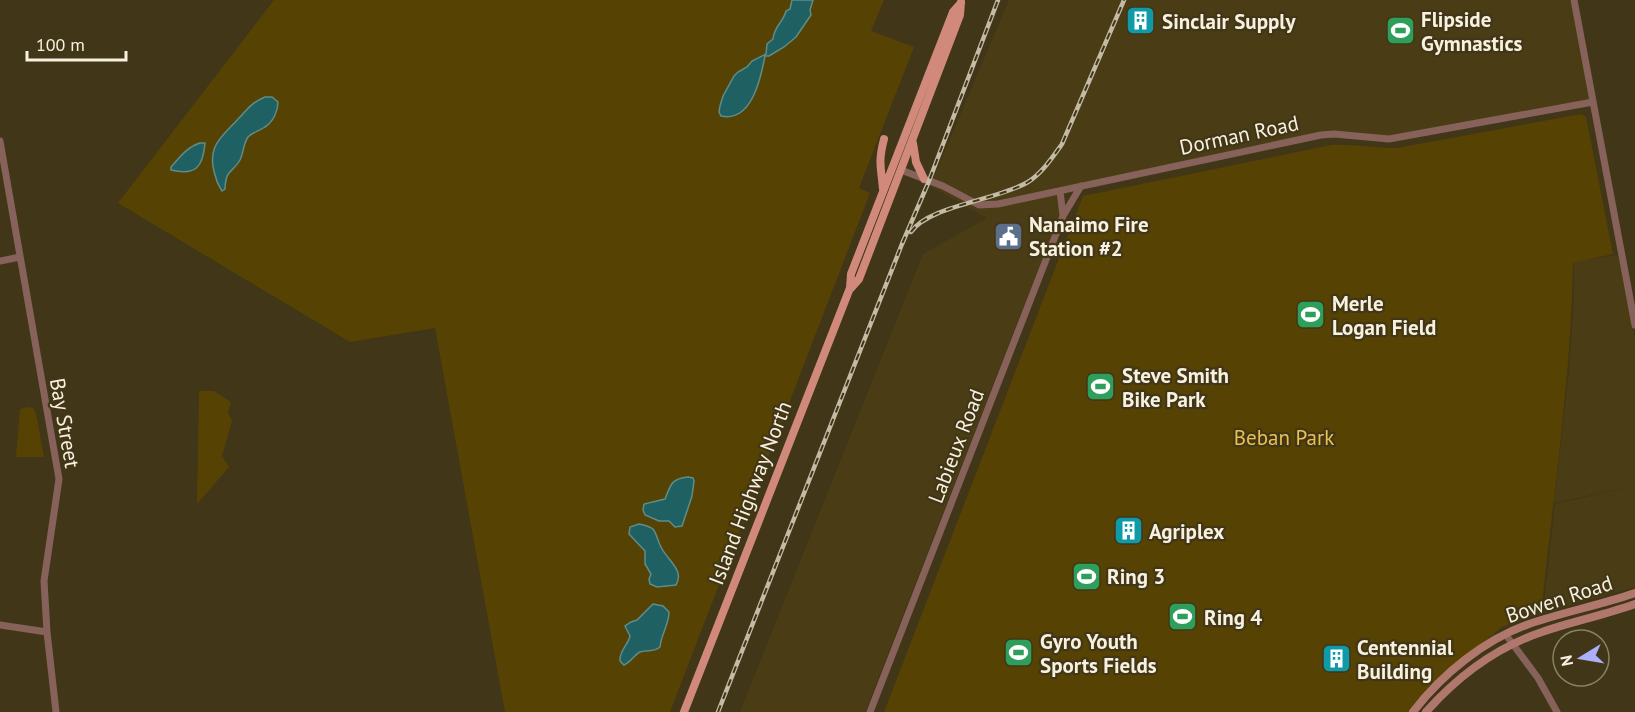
<svg xmlns="http://www.w3.org/2000/svg" width="1635" height="712" font-family="'PT Sans',sans-serif">
	<style>
		.built { fill: #4a3c14 }
		.green { fill: #564303 }
		.water { fill: #1f6063; stroke: #608c88; stroke-width: 1.5 }
		.lines { fill: none; stroke-linecap: round; stroke-linejoin: round }
		.tertiary { stroke: #86625a; stroke-width: 7 }
		.secondary { stroke: #b0786d; stroke-width: 8 }
		.primary { stroke: #d1897b; stroke-width: 8 }
		.rail-casing { stroke: #c3bba5; stroke-width: 4.5 }
		.rail { stroke: #413617; stroke-width: 2; stroke-dasharray: 7; stroke-linecap: butt }
		.labels { text-anchor: middle; dominant-baseline: central; stroke-width: 4.5; stroke-linejoin: round; paint-order: stroke }
		.poi-label { font-size: 21px; font-weight: bold; fill: #f8f1df; stroke: #413617; text-anchor: start }
		.street-label { font-size: 21px; fill: #f8f1df; stroke: #413617 }
		.park-label { font-size: 21px; fill: #e9c14e; stroke: #413617 }
	</style>
	<rect width="100%" height="100%" fill="#413617"/>
	<path class="built" d="M1009,0H1570L1589,100L1387,136L1337,131L1321,132L1056,188L1059,216L865,712H740L923,254L987,218L930,186Z
		M1618,255L1635,339V587L1543,613L1555,504L1633,486L1554,503L1569,371L1574,302V262Z"/>
	<path class="green" d="M274,0H884L871,31L914,47L859,188L870,193L670,712H505L435,328L350,342L118,203Z
		M1581,114L1586,117L1613,254L1573,263C1571,380 1553,497 1541,613L1502,627L1453,667L1409,712H884L1083,196L1331,145C1353,144 1375,148 1397,148Z
		M199,391H214L231,402L228,412L232,421L222,456L229,467L197,504Z
		M27,407L33,408L36,413L44,457H16L20,409Z"/>
	<path class="water" d="M792,0H813L810,10L811,15L796,37L784,47L769,56H765C761,77 752,123 721,116L719,112L720,106L723,96L734,76L738,72L747,67L752,61L766,54L767,44L773,39C774,26 783,23 786,11L790,9Z
		M265,97H272L278,102C278,111 273,122 265,127C259,131 253,132 248,137C243,144 244,152 240,160C232,174 226,168 225,189L222,191C220,187 217,183 216,178C205,146 221,138 240,117C248,108 253,102 265,97Z
		M200,143H205C203,167 196,176 171,170V167C180,157 187,147 200,143Z
		M688,477L693,478L694,481L692,496L682,526L675,527L669,521H659L645,515L643,510L644,504L665,499C671,484 671,479 688,477Z
		M639,524C644,525 649,526 653,529C657,534 658,542 661,547C667,560 685,570 676,585L657,587L650,584L649,579L651,574L645,564V551L629,534L630,527Z
		M653,604L663,606L669,612C669,625 661,634 660,647C653,653 648,649 640,652C634,655 631,662 624,665L620,661C619,651 628,645 630,636L625,626L631,622L637,620Z"/>
	<g class="lines">
		<path class="tertiary" d="M1574,0L1635,325
			M0,141L59,479L44,581L47,632L56,712
			M901,170L943,186L979,205L998,204L1321,135L1334,134L1389,139L1593,102
			M1063,216L1081,186
			M0,261L20,257
			M0,625L47,632
			M1506,635L1538,678L1557,712
			M870,712L1063,216L1060,191"/>
		<path class="secondary" d="M1413,712C1442,674 1484,640 1529,624C1564,612 1600,605 1635,593
			M1426,712C1458,676 1497,647 1542,632C1573,621 1605,615 1635,604"/>
		<path class="primary" d="M913,143L916,162L924,179
			M883,189C881,167 878,162 884,139
			M851,288L859,279L960,15L961,2
			M684,712L850,288L851,274L953,12L961,3"/>
		<defs>
			<path id="rail" d="M911,232C928,206 998,200 1028,182C1042,173 1052,158 1062,144L1124,0
				M718,712L902,244L929,181L998,0"/>
		</defs>
		<use href="#rail" class="rail-casing"/>
		<use href="#rail" class="rail"/>
	</g>
	<defs>
		<symbol id="building-square" viewBox="-11 -11 22 22"><rect x="-9" y="-9" width="18" height="18" rx="4" fill="#0f9aa8" stroke="#413617"/><path d="M-4-6H4V6H1V3H-1V6H-4ZM-2.5-4.3h1.7v1.8h-1.7ZM.8-4.3h1.7v1.8H.8ZM-2.5-1h1.7V.8h-1.7ZM.8-1h1.7V.8H.8Z" fill="#fff"/></symbol>
		<symbol id="stadium-square" viewBox="-11 -11 22 22"><rect x="-9" y="-9" width="18" height="18" rx="4" fill="#2e9e5b" stroke="#413617"/><path d="M0-5a6.5 5 0 1 0 0 10a6.5 5 0 1 0 0-10ZM-3.5-1.8h7v3.6h-7Z" fill="#fff"/></symbol>
		<symbol id="civic-square" viewBox="-11 -11 22 22"><rect x="-9" y="-9" width="18" height="18" rx="4" fill="#5c6f8a" stroke="#413617"/><path d="M-.6-6.5H3V-4.5H.6V-3L4-1V1h2V6H-6V1h2V-1L-.6-3ZM-1.2 2.5V6h2.4V2.5Z" fill="#fff"/></symbol>
	</defs>
	<g fill-rule="evenodd">
		<use href="#building-square" x="1124" y="4" width="33" height="33"/>
		<use href="#stadium-square" x="1384" y="14" width="33" height="33"/>
		<use href="#civic-square" x="992" y="220" width="33" height="33"/>
		<use href="#stadium-square" x="1294" y="298" width="33" height="33"/>
		<use href="#stadium-square" x="1084" y="370" width="33" height="33"/>
		<use href="#building-square" x="1112" y="514" width="33" height="33"/>
		<use href="#stadium-square" x="1070" y="560" width="33" height="33"/>
		<use href="#stadium-square" x="1166" y="600" width="33" height="33"/>
		<use href="#stadium-square" x="1002" y="636" width="33" height="33"/>
		<use href="#building-square" x="1320" y="642" width="33" height="33"/>
	</g>
	<g class="labels">
		<g class="poi-label">
			<text x="1421" y="19">Flipside<tspan x="1421" dy="24">Gymnastics</tspan></text>
			<text x="1162" y="21">Sinclair Supply</text>
			<text x="1029" y="224">Nanaimo Fire<tspan x="1029" dy="24">Station #2</tspan></text>
			<text x="1332" y="303">Merle<tspan x="1332" dy="24">Logan Field</tspan></text>
			<text x="1122" y="375">Steve Smith<tspan x="1122" dy="24">Bike Park</tspan></text>
			<text x="1149" y="531">Agriplex</text>
			<text x="1107" y="576">Ring 3</text>
			<text x="1204" y="617">Ring 4</text>
			<text x="1040" y="641">Gyro Youth<tspan x="1040" dy="24">Sports Fields</tspan></text>
			<text x="1357" y="647">Centennial<tspan x="1357" dy="24">Building</tspan></text>
		</g>
		<g class="street-label">
			<text transform="translate(1239 135) rotate(-12)">Dorman Road</text>
			<text transform="translate(65 423) rotate(80)">Bay Street</text>
			<text transform="translate(956 446) rotate(-69)">Labieux Road</text>
			<text transform="translate(750 493) rotate(-69)">Island Highway North</text>
			<text transform="translate(1559 599) rotate(-18)">Bowen Road</text>
		</g>
		<g class="park-label">
			<text x="1284" y="437">Beban Park</text>
		</g>
	</g>
	<g transform="translate(1581 658) rotate(259)"><circle r="28" fill="#413617" stroke="#8a8167" stroke-width="1.5"/>
	<path d="M0-4.5L10 22L0 15L-10 22Z" fill="#adaffb"/>
	<text y="-9" font-size="16" font-weight="bold" text-anchor="middle" fill="#f8f1df">N</text>
	</g>
	<path d="M27 51v9h99v-9" fill="none" stroke="#f8f1df" stroke-width="3"/>
	<text x="36" y="51" font-size="18" fill="#f8f1df" stroke="#413617" stroke-width="4.5" paint-order="stroke">100 m</text>
</svg>
